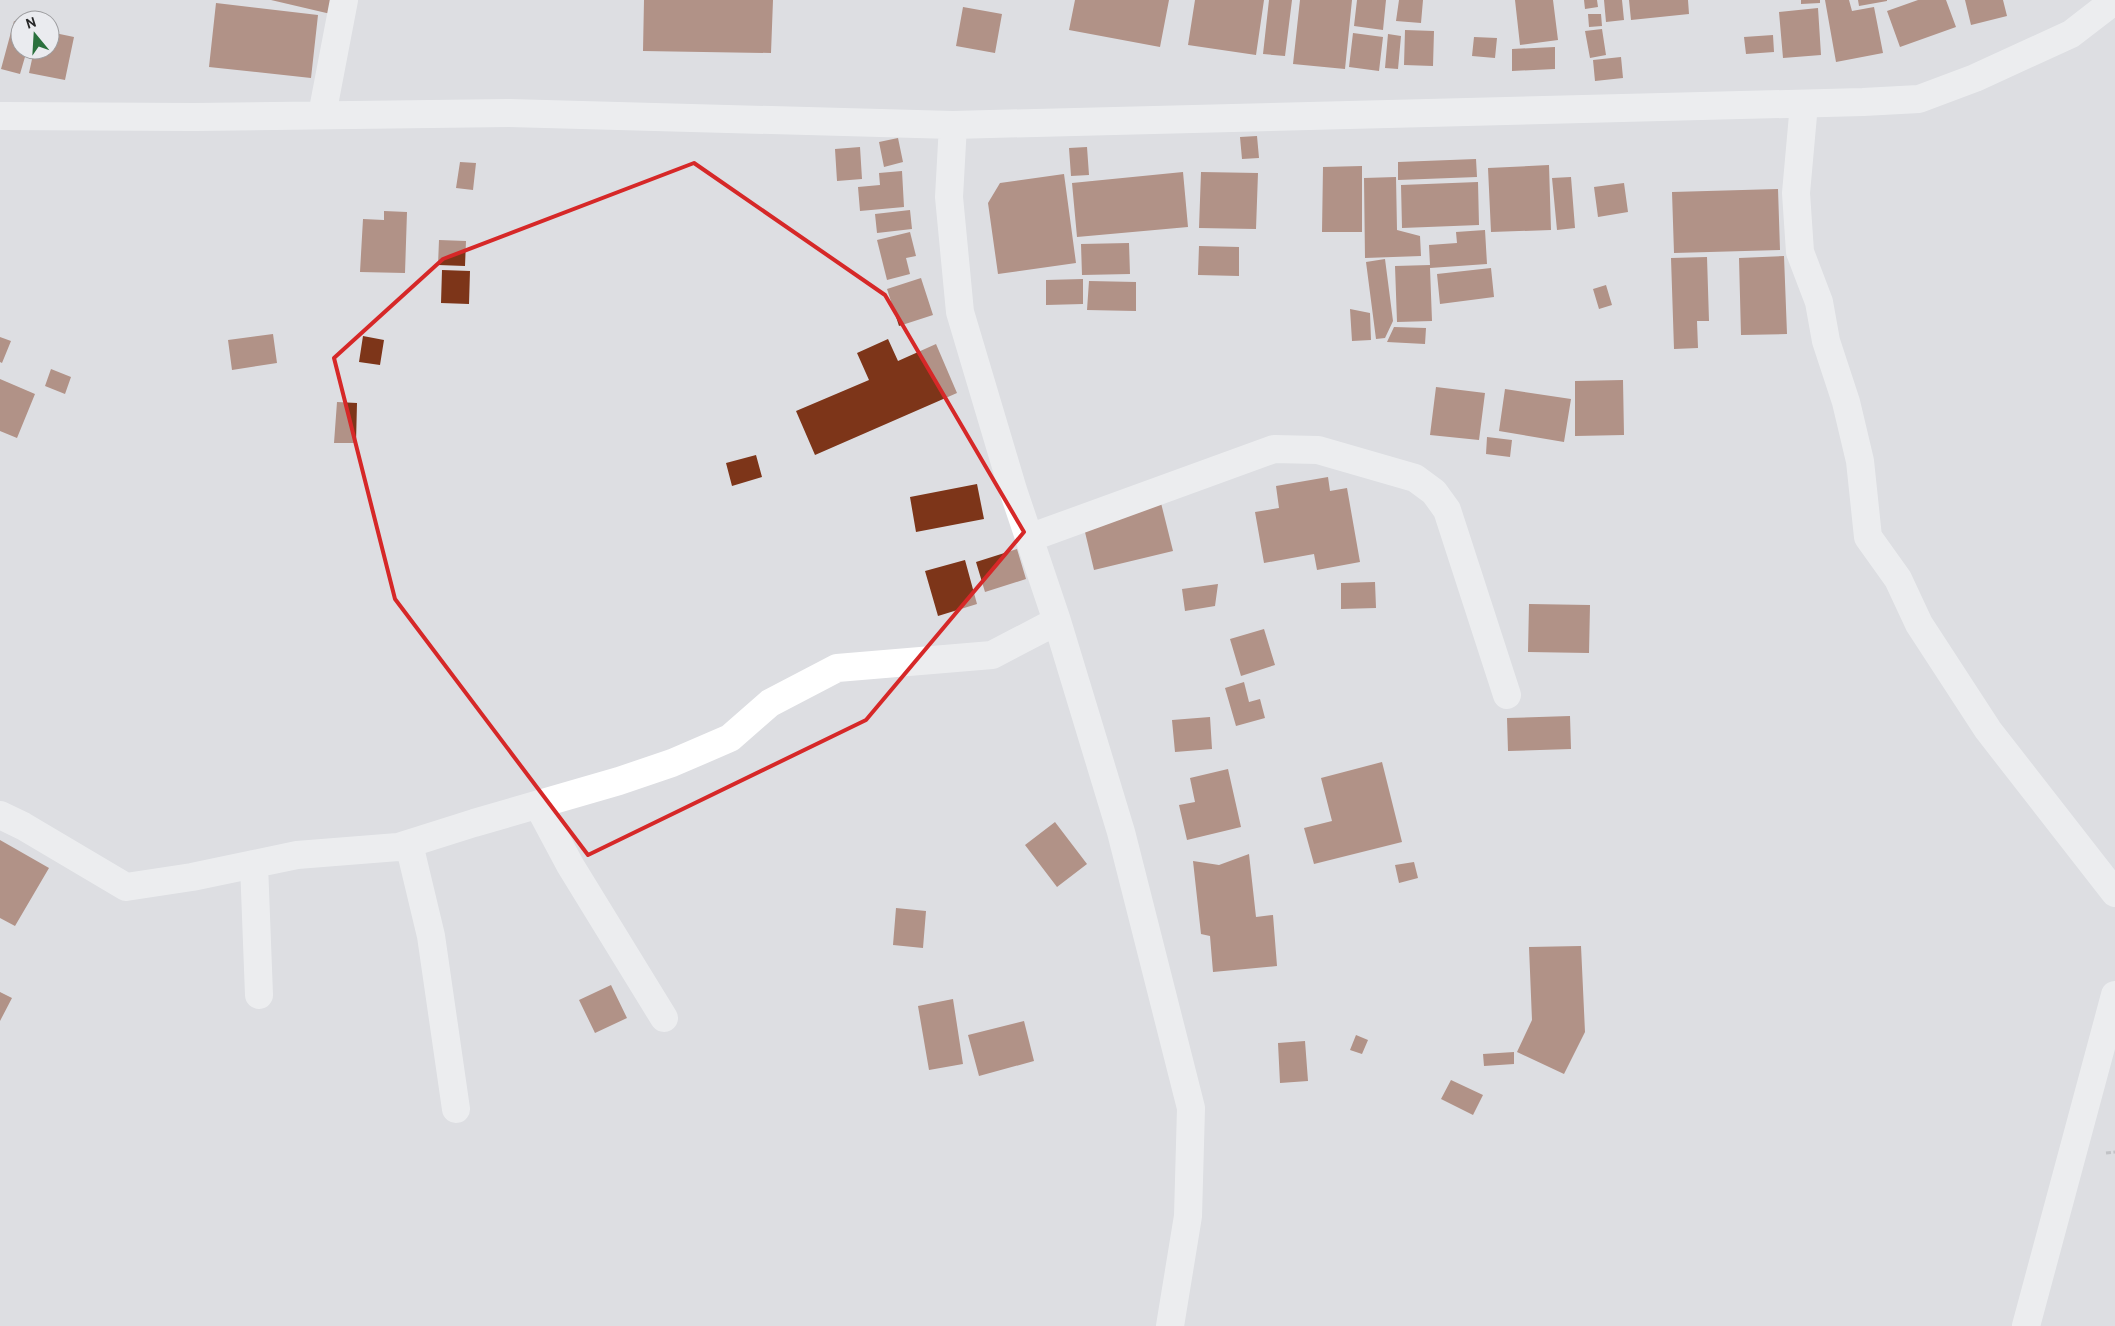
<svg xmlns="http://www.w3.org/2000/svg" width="2115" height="1326" font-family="Cabin,sans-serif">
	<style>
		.building { fill: #7d3519 }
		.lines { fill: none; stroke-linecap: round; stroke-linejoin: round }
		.path { stroke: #a0a1a4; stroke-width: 3; stroke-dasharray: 5 2.5; stroke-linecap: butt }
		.minor { stroke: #fff; stroke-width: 28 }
		.marked { fill: none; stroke: #d62828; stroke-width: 4; stroke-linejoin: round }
	</style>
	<rect width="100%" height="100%" fill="#dddee2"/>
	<path class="building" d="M271,0H339L335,15Z
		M644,0H773L771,53L643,51Z
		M1075,0H1169L1160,47L1069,30Z
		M1195,0H1264L1256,55L1188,45Z
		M1269,0H1292L1285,56L1263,54Z
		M1300,0H1352L1345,69L1293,64Z
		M1357,0H1386L1383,30L1354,26Z
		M1399,0H1423L1421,23L1396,21Z
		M1515,0H1553L1558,40L1520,45Z
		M1584,0H1597L1598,7L1585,9Z
		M1604,0H1622L1624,20L1606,22Z
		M1629,0H1688L1689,14L1631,20Z
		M1801,0H1820V3L1801,4Z
		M1825,0H1849L1852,11L1874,7L1883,53L1836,62Z
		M1858,0H1887V1L1859,6Z
		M1918,0H1946L1956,27L1900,47L1887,11Z
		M1965,0H2003L2007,16L1971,25Z
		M216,3L318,15L311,78L209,67Z
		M963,7L1002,14L995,53L956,46Z
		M1818,8L1821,55L1783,58L1779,12Z
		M1588,14H1601L1602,26L1589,27Z
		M14,21L20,23V50H27L20,74L1,69Z
		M1602,29L1606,55L1590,58L1585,31Z
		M1405,30L1434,31L1433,66L1404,65Z
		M50,32L74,37L65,80L29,73L34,50H50Z
		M1353,33L1383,37L1379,71L1349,67Z
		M1388,34L1401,36L1398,69L1385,68Z
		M1773,35L1774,52L1746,54L1744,37Z
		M1474,37L1497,38L1495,58L1472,56Z
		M1555,47V69L1512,71V49Z
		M1621,57L1623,78L1595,81L1593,60Z
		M1257,136L1259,158L1242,159L1240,137Z
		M898,138L903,162L884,167L879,142Z
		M860,147L862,179L837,181L835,149Z
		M1087,147L1089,175L1071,176L1069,148Z
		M1476,159L1477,177L1398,180V162Z
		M460,162L476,163L473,190L456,188Z
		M1549,165L1551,230L1491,232L1488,168Z
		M1362,166V232H1322L1323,167Z
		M902,171L904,207L860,211L858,187L880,185L879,173Z
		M1183,172L1188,227L1077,237L1072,183Z
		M1201,172L1258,173L1256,229L1199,228Z
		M1064,174L1076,263L998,274L988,203L1000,183Z
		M1396,177L1397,230L1420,236L1421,256L1365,258L1364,178Z
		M1571,177L1575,228L1557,230L1552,178Z
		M1478,182L1479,225L1402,228L1401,185Z
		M1624,183L1628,212L1598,217L1594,187Z
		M1778,189L1780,250L1674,253L1672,192Z
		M910,210L912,229L877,233L875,214Z
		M384,211L407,212L405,273L360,272L363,219L384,220Z
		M1485,230L1487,264L1430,268L1432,321L1397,322L1395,266L1430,265L1429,245L1457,243L1456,232Z
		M910,232L916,256L906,258L910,274L887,280L877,240Z
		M439,240L466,241L465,266L438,265Z
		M1129,243L1130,274L1082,275L1081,244Z
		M1199,246L1239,247V276L1198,275Z
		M1784,256L1787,334L1741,335L1739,258Z
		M1707,257L1709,321H1697L1698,348L1674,349L1671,258Z
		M1385,259L1393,321L1385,338L1376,339L1366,262Z
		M1491,268L1494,297L1440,304L1437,274Z
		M442,270L470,271L469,304L441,303Z
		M921,278L933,315L899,326L887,289Z
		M1083,279V304L1046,305V280Z
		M1089,281L1136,282V311L1087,310Z
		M1606,285L1612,305L1599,309L1593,289Z
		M1350,309L1370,313L1371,340L1352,341Z
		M1394,327L1426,328L1425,344L1387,342Z
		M273,334L277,363L232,370L228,340Z
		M363,336L384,340L380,365L359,362Z
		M0,337L11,341L2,363L0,362Z
		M888,339L898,361L936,344L957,393L815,455L796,411L869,380L857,353Z
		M51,369L71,377L65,394L45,386Z
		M0,379L35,394L17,438L0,431Z
		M1623,380L1624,435L1575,436V381Z
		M1436,387L1485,393L1479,440L1430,435Z
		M1505,389L1571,399L1564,442L1499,431Z
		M337,402L357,403L356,443H334Z
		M1487,437L1512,440L1510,457L1486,454Z
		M756,455L762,477L732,486L726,463Z
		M1328,477L1330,491L1347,488L1360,562L1317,570L1314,554L1264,563L1255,512L1279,508L1276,486Z
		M977,484L984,519L916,532L910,497Z
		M1158,491L1173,551L1094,570L1080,511Z
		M1017,549L1026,579L985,592L976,562Z
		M965,560L977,604L938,616L925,571Z
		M1375,582L1376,608L1341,609V583Z
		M1218,584L1215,606L1185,611L1182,589Z
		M1529,604L1590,605L1589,653L1528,652Z
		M1264,629L1275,665L1241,676L1230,639Z
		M1244,682L1249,702L1260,699L1265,718L1236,726L1225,688Z
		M1570,716L1571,749L1508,751L1507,718Z
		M1210,717L1212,749L1175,752L1172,720Z
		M1382,762L1402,842L1314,864L1304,828L1332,821L1321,778Z
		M1228,769L1241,827L1187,840L1179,805L1195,802L1190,778Z
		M1055,822L1087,864L1057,887L1025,845Z
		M0,840L49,868L15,926L0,918Z
		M1249,854L1256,917L1273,915L1277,966L1213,972L1210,936L1201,934L1193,861L1219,865Z
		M1414,862L1418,878L1399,883L1395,865Z
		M896,908L926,911L923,948L893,945Z
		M1581,946L1585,1032L1564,1074L1517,1052L1532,1020L1529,947Z
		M611,985L627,1018L595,1033L579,1000Z
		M0,992L12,998L0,1021Z
		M953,999L963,1064L929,1070L918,1006Z
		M1024,1021L1034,1061L979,1076L968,1035Z
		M1356,1035L1368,1040L1362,1054L1350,1050Z
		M1305,1041L1308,1081L1280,1083L1278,1043Z
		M1514,1052V1064L1484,1066L1483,1054Z
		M1451,1080L1483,1095L1473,1115L1441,1099Z"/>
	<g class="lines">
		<path class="path" d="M2106,1153L2115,1152"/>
		<path class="minor" d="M1804,104L1796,193L1800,252L1819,302L1826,341L1846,402L1860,461L1868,537L1898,579L1919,624L1988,730L2115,893
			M322,115L344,0
			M0,116L194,117L509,113L953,125L1863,102L1919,99L1975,78L2071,34L2115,0
			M953,125L949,197L960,312L1013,490L1057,621L1121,832L1191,1108L1188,1216L1170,1326
			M1029,538L1274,449L1318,450L1415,478L1434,492L1447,510L1507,695
			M538,805L570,865L664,1018
			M0,815L23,826L126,887L192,877L297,855L398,847L474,823L619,781L672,763L730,738L770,703L837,668L992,655L1057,621
			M409,844L431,936L456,1109
			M254,864L259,995
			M2026,1326L2115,995"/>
	</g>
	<path d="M0 0H2115V1326H0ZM694,163L885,295L1024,532L866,720L588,855L395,599L334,358L443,259Z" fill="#dddee2" fill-opacity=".55" fill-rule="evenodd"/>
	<path class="marked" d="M694,163L885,295L1024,532L866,720L588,855L395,599L334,358L443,259Z"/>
	<g transform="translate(35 35) rotate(342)"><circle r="24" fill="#eaebef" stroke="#9c9c9f"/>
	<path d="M0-4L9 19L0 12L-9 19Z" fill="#2a703d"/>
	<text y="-8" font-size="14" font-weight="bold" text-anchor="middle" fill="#262627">N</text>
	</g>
</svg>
